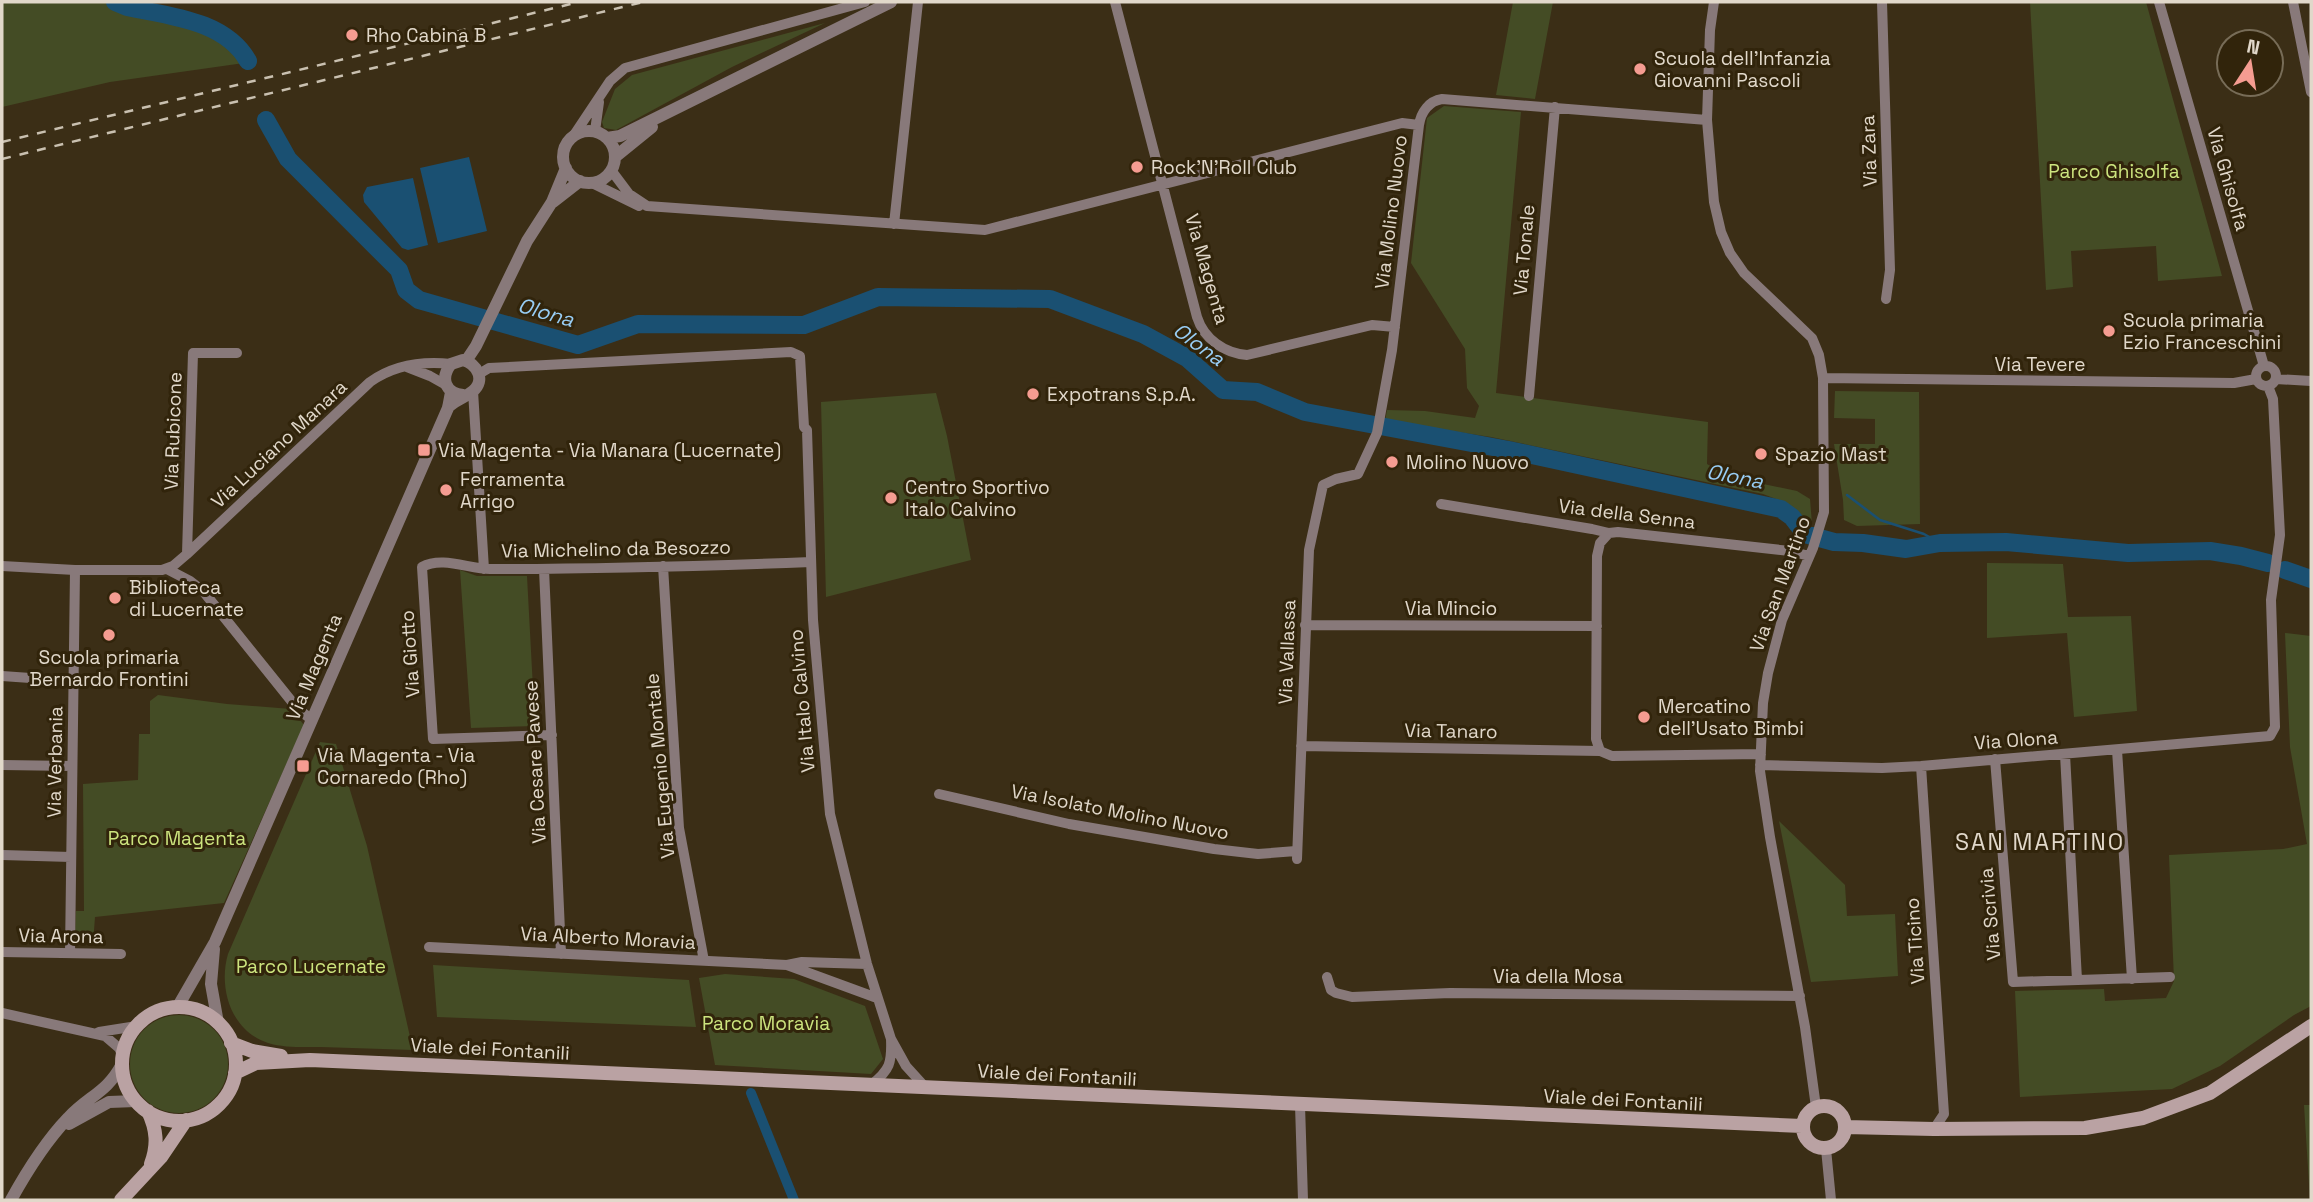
<svg xmlns="http://www.w3.org/2000/svg" width="2313" height="1202" font-family="'Space Grotesk',sans-serif">
	<style>
		.green { fill: #444c25 }
		.water { fill: #1a5072 }
		.lines { fill: none; stroke-linecap: round; stroke-linejoin: round }
		.stream { stroke: #1a5072; stroke-width: 2.5 }
		.canal { stroke: #1a5072; stroke-width: 10 }
		.river { stroke: #1a5072; stroke-width: 18 }
		.minor { stroke: #88797a; stroke-width: 10 }
		.tertiary { stroke: #88797a; stroke-width: 12 }
		.secondary { stroke: #baa2a3; stroke-width: 14 }
		.rail { stroke: #c9c0b0; stroke-width: 2.5; stroke-dasharray: 9 9; stroke-linecap: butt }
		.poi-dot { fill: #f59c91; stroke: #31240b; stroke-width: 2.5 }
		.labels { text-anchor: middle; dominant-baseline: central; stroke-width: 6; stroke-linejoin: round; paint-order: stroke }
		.poi-label { font-size: 19px; fill: #e1d8ca; stroke: #31240b; text-anchor: start }
		.street-label { font-size: 19px; fill: #e1d8ca; stroke: #31240b }
		.park-label { font-size: 19px; fill: #cce47e; stroke: #31240b }
		.water-label { font-size: 21px; font-style: italic; fill: #98cdf4; stroke: #31240b }
		.quarter-label { font-size: 23px; letter-spacing: 2px; fill: #e1d8ca; stroke: #31240b }
	</style>
	<rect width="100%" height="100%" fill="#3b2e16"/>
	<path class="green" d="M2,2H103L125,11L201,27L232,48L244,63L110,82L2,107Z
		M1513,2H1553L1535,99L1496,95Z
		M2030,2H2146L2222,276L2158,281L2156,246L2071,251L2073,287L2046,290Z
		M825,23L732,67L616,130L604,128L602,122L615,89L632,75Z
		M1444,106L1521,112L1496,393L1708,422L1707,464L1730,477L1797,491L1810,499L1812,524L1781,501L1763,494L1491,437L1385,421L1387,410L1425,411L1475,418L1479,406L1467,388L1465,349L1411,263L1427,118Z
		M1835,391L1919,392L1920,524L1857,526L1844,520L1843,500L1834,444H1875V419L1834,418Z
		M936,393L947,436L971,560L826,597L821,402Z
		M1987,563L2063,564L2068,617L2131,616L2137,711L2074,717L2067,633L1987,638Z
		M460,570L477,576H527L535,726L471,728Z
		M2285,633L2311,636V1006L2294,1015L2220,1066L2172,1089L2020,1097L2015,991L2104,989L2105,1001L2166,998L2174,981L2169,855L2283,849L2307,844L2290,747Z
		M158,695L227,704L291,709L304,725L224,903L95,917L93,944H79L75,937L76,911H84L83,784L138,780L139,734H150V701Z
		M320,742L336,744L367,846L413,1050C383,1049 352,1048 321,1047C304,1047 284,1048 268,1043C231,1031 218,988 228,954Z
		M1779,821L1845,885L1847,916L1895,914L1898,976L1811,982Z
		M433,965L689,980L696,1027L437,1017Z
		M725,974L794,979L865,1006L883,1059L871,1074L715,1065L699,978Z
		M130 1064a49 49 0 1 1 98 0a49 49 0 1 1-98 0Z
		M2304,1105H2311V1200H2310Z"/>
	<path class="water" d="M469,157L487,231L438,243L420,168Z
		M413,178L428,245L408,250L402,248L364,202L363,195L367,187Z"/>
	<g class="lines">
		<path class="stream" d="M1847,495L1880,520L1924,534L1940,543"/>
		<path class="canal" d="M751,1093L794,1200"/>
		<path class="river" d="M115,2L127,7C168,16 225,20 248,61
			M266,120L288,159L399,270L406,290L419,300L578,345L638,324L804,325L878,297L1050,299L1143,334L1187,358L1223,390L1257,392L1305,412L1509,450L1781,509L1792,517L1805,534L1834,542L1863,543L1906,549L1940,543L2006,542L2128,553L2210,551L2241,556L2268,563
			M2285,570L2311,579"/>
		<path class="minor" d="M1115,2L1197,317C1204,339 1224,353 1247,355L1372,325L1395,327
			M1714,2L1710,30L1707,120L1714,202L1721,232L1730,253L1744,273L1812,338L1819,355L1823,378L1824,512L1813,548L1782,620L1768,673L1763,703L1760,771L1770,837L1805,1027L1816,1107
			M1882,2L1890,270L1886,299
			M2159,2L2264,366
			M2293,2L2311,92
			M595,131L599,102
			M574,135L610,81L625,68L865,2
			M611,170L629,194L647,206L985,230L1402,123L1419,125
			M592,183L639,206
			M894,224L918,2
			M2256 376a10 10 0 1 1 20 0a10 10 0 1 1-20 0Z
			M407,367L430,376L446,385
			M479,374L489,368L791,352L800,356L804,427L807,430L813,620L830,814L867,964L891,1039
			M1823,378L2234,383L2256,379
			M2276,379L2311,381
			M473,391L484,569
			M1529,396L1555,107
			M1441,504L1592,529L1609,533L1618,532L1790,551L1809,556
			M1609,533L1600,543L1597,556L1596,739L1600,751L1612,756L1761,754
			M187,554L193,353H237
			M2,566L75,570H162L173,566L187,554L370,382C394,365 423,361 451,364
			M663,566L679,828L704,961
			M167,569L190,581L203,591L297,708L312,720
			M544,569L561,954
			M1305,625L1597,626
			M2,676L73,681
			M552,735L433,739L422,567C442,556 469,569 490,569C597,569 704,566 811,562
			M1301,746L1600,751
			M2117,750L2132,979
			M2065,754L2077,980
			M1995,759L2013,982L2170,977
			M2,765L72,766
			M1760,765L1882,768L1921,766L2270,736L2275,727L2271,600L2280,535L2273,399L2268,386
			M1921,766L1944,1114L1934,1129
			M939,794L1069,824L1214,849L1258,854L1296,851
			M2,855L71,857
			M1297,859L1309,550L1323,485L1336,479L1358,474L1377,433L1392,350L1419,125C1421,112 1429,101 1442,99L1707,120
			M429,947L787,965L802,962L867,964
			M2,952L121,954
			M70,953L75,570
			M787,965L877,998
			M1327,977L1331,990L1336,993L1352,997L1450,993L1800,996
			M2,1013L105,1036L119,1048L123,1056
			M99,1032L137,1026
			M871,1085C890,1070 892,1063 891,1039L906,1066L926,1088
			M1300,1105L1303,1200
			M1826,1149L1831,1200"/>
		<path class="tertiary" d="M563 157a26 26 0 1 1 52 0a26 26 0 1 1-52 0Z
			M607,138L620,136L891,2
			M615,157L652,127
			M553,202L580,181
			M466,361L476,346L527,241L552,202L566,168
			M448,407C458,398 465,398 473,391C486,380 477,364 463,360L451,364C440,378 445,393 463,395
			M214,949L211,984L218,1023
			M177,1008L215,942L448,408L451,392
			M69,1124L109,1102L136,1101
			M11,1200C27,1171 45,1142 68,1118C88,1096 107,1093 122,1064"/>
		<path class="secondary" d="M122 1064a57 57 0 1 1 114 0a57 57 0 1 1-114 0Z
			M231,1043L252,1051L281,1056
			M235,1073L256,1063L310,1060L1802,1126
			M1803 1127a21 21 0 1 1 42 0a21 21 0 1 1-42 0Z
			M148,1111C157,1130 158,1145 151,1164
			M1845,1127L1934,1129L2085,1128L2143,1118L2210,1093L2311,1026
			M121,1200L161,1157L186,1120"/>
		<path class="rail" d="M2,142L579,2
			M2,159L643,2"/>
	</g>
	<g class="poi-dot">
		<circle cx="352" cy="35" r="7"/>
		<circle cx="1640" cy="69" r="7"/>
		<circle cx="1137" cy="167" r="7"/>
		<circle cx="2109" cy="331" r="7"/>
		<circle cx="1033" cy="394" r="7"/>
		<rect x="417" y="443" width="14" height="14" rx="3.5"/>
		<circle cx="1761" cy="454" r="7"/>
		<circle cx="1392" cy="462" r="7"/>
		<circle cx="446" cy="490" r="7"/>
		<circle cx="891" cy="498" r="7"/>
		<circle cx="115" cy="598" r="7"/>
		<circle cx="109" cy="635" r="7"/>
		<circle cx="1644" cy="717" r="7"/>
		<rect x="296" y="759" width="14" height="14" rx="3.5"/>
	</g>
	<g class="labels">
		<g class="poi-label">
			<text x="366" y="35">Rho Cabina B</text>
			<text x="1654" y="58">Scuola dell'Infanzia<tspan x="1654" dy="22">Giovanni Pascoli</tspan></text>
			<text x="1151" y="167">Rock'N'Roll Club</text>
			<text x="2123" y="320">Scuola primaria<tspan x="2123" dy="22">Ezio Franceschini</tspan></text>
			<text x="1047" y="394">Expotrans S.p.A.</text>
			<text x="438" y="450">Via Magenta - Via Manara (Lucernate)</text>
			<text x="1775" y="454">Spazio Mast</text>
			<text x="1406" y="462">Molino Nuovo</text>
			<text x="460" y="479">Ferramenta<tspan x="460" dy="22">Arrigo</tspan></text>
			<text x="905" y="487">Centro Sportivo<tspan x="905" dy="22">Italo Calvino</tspan></text>
			<text x="129" y="587">Biblioteca<tspan x="129" dy="22">di Lucernate</tspan></text>
			<text x="109" y="657" text-anchor="middle">Scuola primaria<tspan x="109" dy="22">Bernardo Frontini</tspan></text>
			<text x="1658" y="706">Mercatino<tspan x="1658" dy="22">dell'Usato Bimbi</tspan></text>
			<text x="317" y="755">Via Magenta - Via<tspan x="317" dy="22">Cornaredo (Rho)</tspan></text>
		</g>
		<g class="street-label">
			<text transform="translate(1869 151) rotate(-92)">Via Zara</text>
			<text transform="translate(2228 179) rotate(74)">Via Ghisolfa</text>
			<text transform="translate(1391 212) rotate(-83)">Via Molino Nuovo</text>
			<text transform="translate(1524 250) rotate(-85)">Via Tonale</text>
			<text transform="translate(1207 269) rotate(74)">Via Magenta</text>
			<text x="2040" y="364">Via Tevere</text>
			<text transform="translate(173 431) rotate(-88)">Via Rubicone</text>
			<text transform="translate(279 444) rotate(-43)">Via Luciano Manara</text>
			<text transform="translate(1627 514) rotate(7)">Via della Senna</text>
			<text transform="translate(616 549) rotate(-1)">Via Michelino da Besozzo</text>
			<text transform="translate(1780 584) rotate(-70)">Via San Martino</text>
			<text x="1451" y="608">Via Mincio</text>
			<text transform="translate(1287 652) rotate(-88)">Via Vallassa</text>
			<text transform="translate(410 654) rotate(-94)">Via Giotto</text>
			<text transform="translate(314 667) rotate(-67)">Via Magenta</text>
			<text transform="translate(802 701) rotate(-95)">Via Italo Calvino</text>
			<text transform="translate(1451 731) rotate(1)">Via Tanaro</text>
			<text transform="translate(2016 740) rotate(-4)">Via Olona</text>
			<text transform="translate(55 762) rotate(-89)">Via Verbania</text>
			<text transform="translate(535 762) rotate(-93)">Via Cesare Pavese</text>
			<text transform="translate(660 766) rotate(-95)">Via Eugenio Montale</text>
			<text transform="translate(1120 812) rotate(11)">Via Isolato Molino Nuovo</text>
			<text transform="translate(1990 914) rotate(-95)">Via Scrivia</text>
			<text transform="translate(61 936) rotate(1)">Via Arona</text>
			<text transform="translate(608 938) rotate(3)">Via Alberto Moravia</text>
			<text transform="translate(1915 941) rotate(-94)">Via Ticino</text>
			<text x="1558" y="976">Via della Mosa</text>
			<text transform="translate(490 1049) rotate(3)">Viale dei Fontanili</text>
			<text transform="translate(1057 1075) rotate(3)">Viale dei Fontanili</text>
			<text transform="translate(1623 1100) rotate(3)">Viale dei Fontanili</text>
		</g>
		<g class="park-label">
			<text x="2114" y="171">Parco Ghisolfa</text>
			<text x="177" y="838">Parco Magenta</text>
			<text x="311" y="966">Parco Lucernate</text>
			<text x="766" y="1023">Parco Moravia</text>
		</g>
		<g class="water-label">
			<text transform="translate(546 312) rotate(16)">Olona</text>
			<text transform="translate(1199 344) rotate(36)">Olona</text>
			<text transform="translate(1735 476) rotate(11)">Olona</text>
		</g>
		<g class="quarter-label">
			<text x="2040" y="842">SAN MARTINO</text>
		</g>
	</g>
	<rect width="2313" height="1202" fill="none" stroke="#e1d8ca" stroke-width="7"/>
	<g transform="translate(2250 63) rotate(12)"><circle r="33" fill="#31240b" stroke="#776c57" stroke-width="2"/>
	<path d="M0-5L12 26L0 18L-12 26Z" fill="#f59c91"/>
	<text y="-10" font-size="19" font-weight="bold" text-anchor="middle" fill="#e1d8ca">N</text>
	</g>
</svg>
